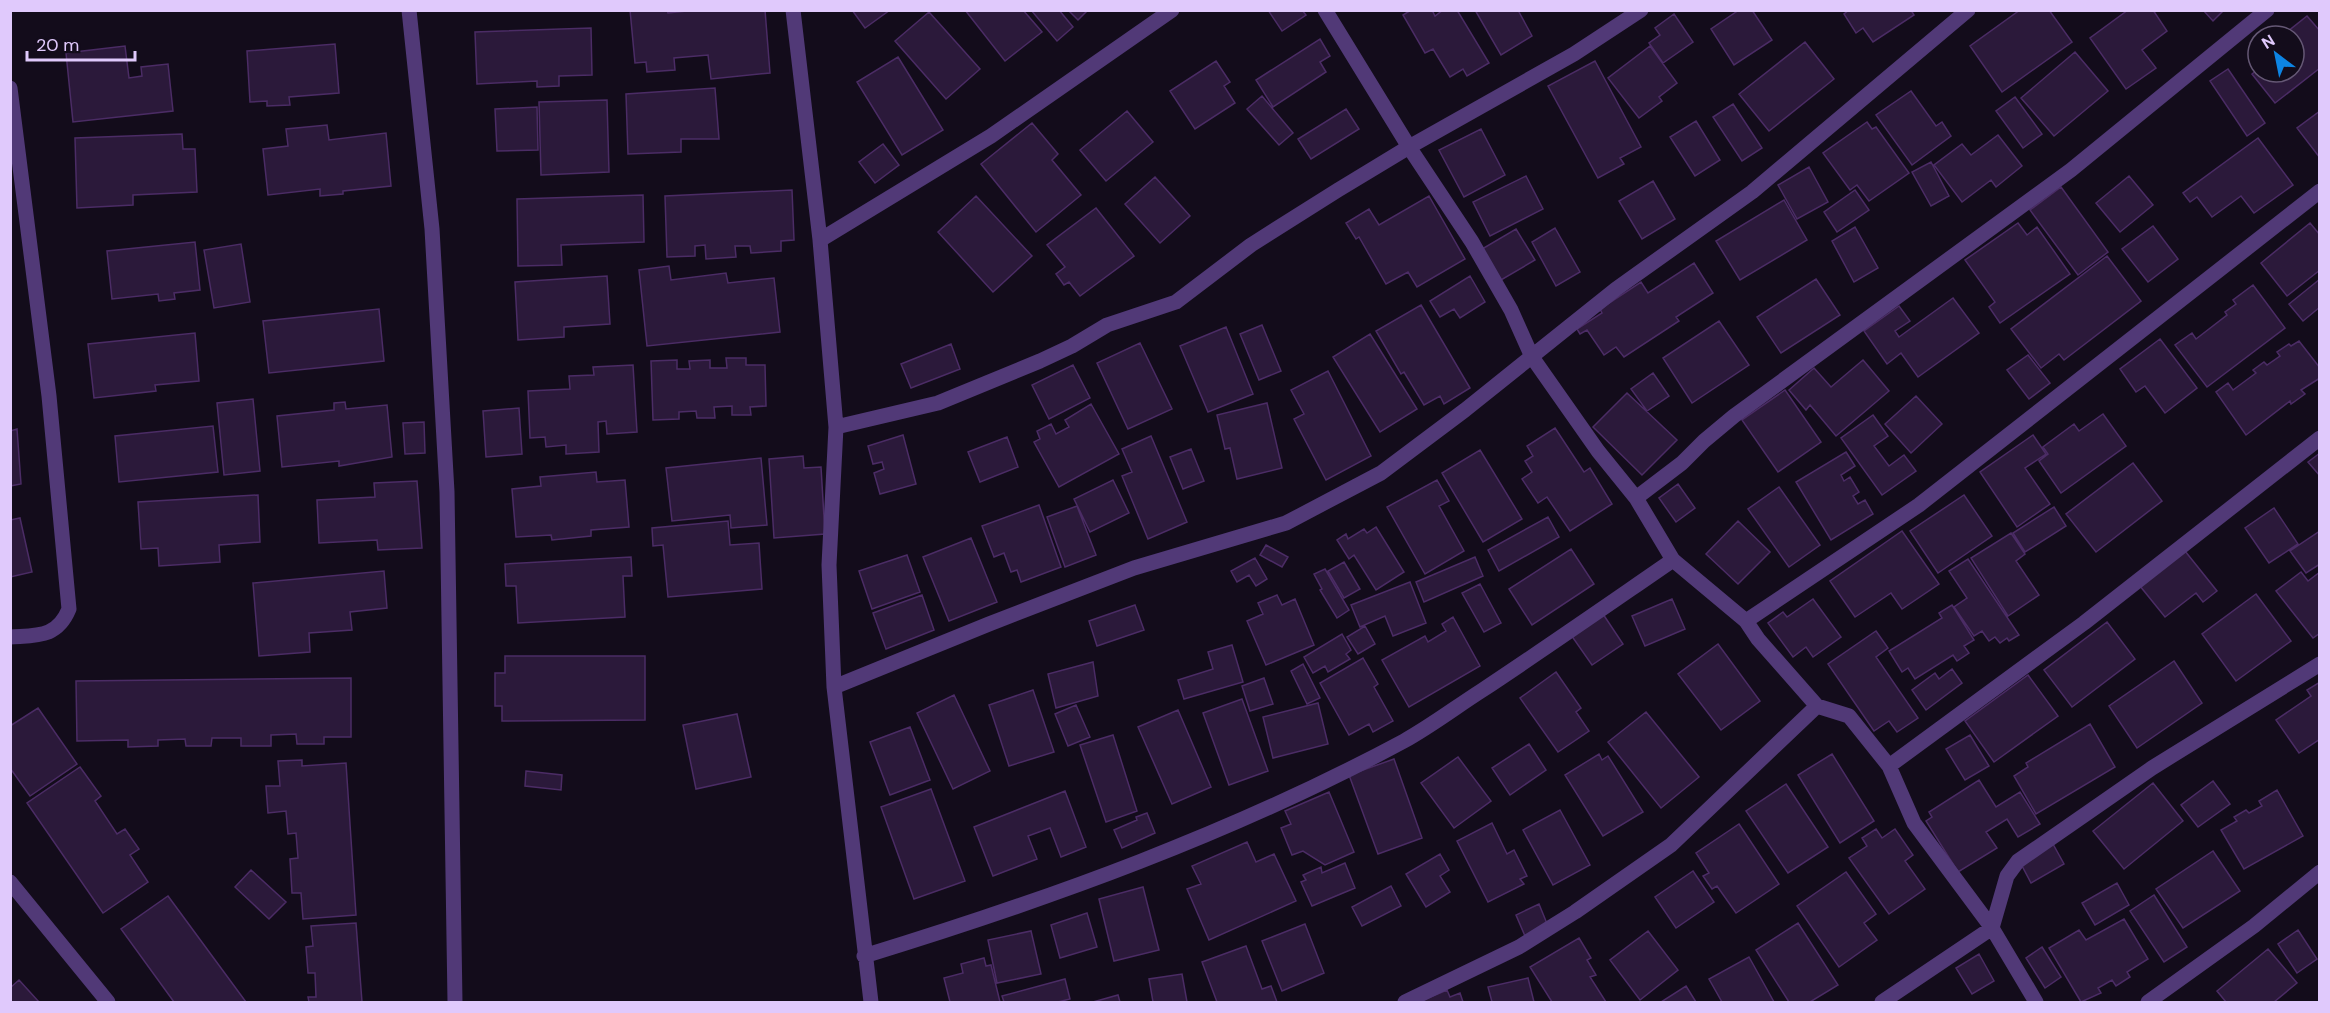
<svg xmlns="http://www.w3.org/2000/svg" width="2330" height="1013" font-family="'DM Sans',sans-serif">
	<style>
		.building { fill: #2b193a; stroke: #4b2c65; stroke-width: 1.5 }
		.lines { fill: none; stroke-linecap: round; stroke-linejoin: round }
		.minor { stroke: #513977; stroke-width: 15 }
	</style>
	<rect width="100%" height="100%" fill="#130c1b"/>
	<path class="building" d="M630,10H667L668,13L697,10H765L770,73L711,79L708,55L674,58L675,70L647,72L646,62L635,63Z
		M852,10H890L865,28Z
		M965,10H1023L1042,32L1005,61Z
		M1031,10H1059L1073,27L1057,41Z
		M1068,10H1088L1078,20Z
		M1268,10H1302L1306,15L1282,31Z
		M1411,10H1432L1435,16L1443,10H1457L1489,63L1467,76L1463,69L1450,77L1433,49L1425,53L1403,15Z
		M1475,10H1521L1519,12L1532,36L1501,55Z
		M1739,10H1752L1772,40L1734,65L1711,29Z
		M1849,10H1911L1914,15L1873,42L1863,28L1856,33L1844,14Z
		M2020,10H2049L2072,42L2002,92L1970,46Z
		M2128,10H2153L2167,31L2142,50L2156,68L2126,89L2090,38Z
		M2203,10H2224L2213,21Z
		M929,12L980,69L946,99L895,41Z
		M1674,14L1693,42L1663,63L1649,43L1660,35L1655,28Z
		M2307,16L2320,31V68L2275,103L2252,74L2258,69V72H2294V36H2282Z
		M591,28L592,75L559,76V86L537,87V81L477,84L475,32Z
		M1320,39L1330,56L1320,62L1326,72L1273,107L1256,80Z
		M1805,42L1834,79L1769,131L1739,94Z
		M335,44L339,93L289,97L290,105L267,106V101L250,102L247,51Z
		M125,46L129,78L142,76L141,67L168,64L173,111L73,122L66,53Z
		M1650,46L1677,83L1659,97L1662,101L1639,118L1608,78Z
		M2075,52L2108,91L2054,136L2021,98Z
		M898,57L943,130L902,155L857,82Z
		M1216,61L1230,82L1224,86L1235,103L1195,129L1170,91Z
		M1595,61L1641,147L1620,158L1624,164L1598,178L1548,86Z
		M2228,69L2265,123L2247,136L2210,81Z
		M715,88L719,139H681V152L628,154L626,94Z
		M1911,91L1936,126L1942,122L1951,136L1912,165L1876,115Z
		M1262,96L1293,133L1279,145L1247,109Z
		M2015,97L2042,134L2023,148L1996,111Z
		M607,100L609,172L541,175L539,102Z
		M1733,104L1762,148L1742,161L1713,117Z
		M537,107L538,150L497,151L495,109Z
		M1346,109L1359,129L1311,159L1298,139Z
		M1127,111L1153,142L1106,181L1080,150Z
		M2320,111V158L2297,128Z
		M1696,121L1720,160L1695,176L1670,137Z
		M1867,122L1872,129L1876,127L1909,173L1869,201L1857,185L1850,190L1823,153Z
		M1032,123L1058,154L1052,160L1081,195L1036,232L981,164Z
		M327,125L329,140L386,133L391,186L343,191V194L320,196V189L268,195L263,149L288,146L286,129Z
		M1481,129L1505,175L1464,197L1439,150Z
		M182,134L183,149H195L197,192L133,195V205L77,208L75,138Z
		M1998,135L2022,166L1996,187L1991,180L1962,202L1934,165L1962,144L1971,155Z
		M2258,138L2293,185L2254,213L2241,196L2212,217L2197,197L2190,202L2183,193Z
		M883,144L899,165L875,183L859,162Z
		M1931,162L1949,196L1931,206L1912,172Z
		M1809,167L1828,202L1797,219L1778,185Z
		M1526,176L1543,209L1490,236L1473,202Z
		M2129,176L2153,205L2120,232L2096,203Z
		M1155,177L1190,216L1160,243L1125,204Z
		M1653,181L1675,219L1642,239L1619,201Z
		M2061,187L2108,252L2078,275L2030,210Z
		M792,190L794,240L781,241V251L751,253L750,246H735L736,257L706,259L705,245L695,246V256L667,257L665,196Z
		M1855,190L1869,210L1837,232L1824,212Z
		M643,195L644,242L561,245L562,265L518,266L517,199Z
		M976,196L1032,256L993,292L938,232Z
		M1429,196L1465,259L1417,287L1408,272L1386,284L1359,237L1356,239L1346,223L1369,209L1379,225Z
		M1784,200L1807,240L1740,280L1716,241Z
		M1096,208L1134,256L1080,296L1069,282L1064,285L1056,274L1065,267L1047,245Z
		M2018,223L2027,235L2037,227L2070,274L2000,323L1989,307L1995,302L1965,260Z
		M2310,223L2320,235V270L2287,296L2261,263Z
		M2153,226L2178,259L2148,282L2122,249Z
		M1855,227L1878,268L1854,282L1832,241Z
		M1555,228L1580,272L1556,286L1532,242Z
		M1516,229L1535,260L1501,280L1482,249Z
		M195,242L200,290L174,293L175,299L159,301L158,294L112,299L107,251Z
		M241,244L250,302L214,308L204,250Z
		M2107,256L2141,301L2064,360L2059,354L2041,368L2011,329Z
		M1694,263L1713,293L1676,317L1679,321L1624,357L1616,347L1604,355L1587,330L1580,334L1577,329L1602,313L1600,309L1641,282L1648,293Z
		M669,266L671,280L726,273L728,283L774,278L780,332L647,346L639,270Z
		M607,276L610,324L564,327V337L518,340L515,282Z
		M1470,276L1485,302L1460,318L1454,309L1440,317L1430,301Z
		M1816,279L1840,315L1781,353L1757,317Z
		M2320,279V307L2303,321L2289,304Z
		M2253,285L2285,328L2207,387L2175,345L2192,333L2196,339L2227,315L2225,312L2236,304L2233,300Z
		M1953,298L1979,333L1918,377L1901,353L1887,364L1864,331L1899,306L1910,321L1895,331L1899,337Z
		M1421,305L1470,388L1444,404L1440,396L1424,405L1404,372L1401,374L1376,331Z
		M379,309L384,361L269,373L263,321Z
		M1719,321L1749,365L1692,403L1663,358Z
		M1262,325L1281,371L1259,380L1240,334Z
		M1226,327L1253,394L1208,412L1180,346Z
		M195,333L199,381L155,385L156,391L94,398L88,344Z
		M1370,334L1417,409L1380,432L1333,357Z
		M2160,339L2197,388L2165,413L2145,386L2136,392L2120,369Z
		M2299,341L2320,368V378L2301,390L2305,394L2291,404L2290,401L2246,435L2216,392L2228,383L2233,390L2256,373L2253,370L2264,362L2267,365L2280,356L2277,352L2289,344L2291,346Z
		M1140,343L1172,409L1128,429L1097,363Z
		M951,344L960,369L911,388L901,364Z
		M2028,355L2050,383L2029,399L2007,370Z
		M726,358H746V365H765L766,406L750,407L751,415H732V406L714,407L715,418H697L696,411L679,412V419L653,420L651,361L677,360V369H690L689,361L710,360V368H727Z
		M1863,360L1889,391L1836,436L1810,405L1806,410L1789,390L1814,368L1831,387Z
		M633,365L637,432L607,434L606,421L598,422L599,452L566,454V445L546,447L545,437L530,438L528,391L570,389L569,376L594,375L593,367Z
		M1073,365L1090,398L1049,419L1032,385Z
		M1328,371L1371,456L1326,480L1294,419L1304,414L1291,390Z
		M1653,373L1669,396L1647,411L1631,389Z
		M1785,390L1821,442L1778,472L1742,420Z
		M1627,393L1677,440L1642,475L1593,427Z
		M1916,396L1942,424L1911,453L1885,424Z
		M253,399L260,471L224,475L217,403Z
		M345,402L346,409L387,405L392,457L339,466V461L282,467L277,416L334,410V403Z
		M1267,403L1282,468L1237,479L1230,448L1225,449L1217,415Z
		M1091,404L1119,454L1059,487L1034,442L1040,439L1037,431L1051,424L1056,434L1069,427L1065,420Z
		M519,408L522,454L486,457L483,411Z
		M2103,414L2126,446L2061,493L2039,461L2048,454L2043,447L2074,424L2079,431Z
		M1873,415L1888,436L1874,446L1889,466L1904,455L1916,471L1882,495L1841,438Z
		M424,422L425,453L405,454L403,423Z
		M213,426L218,472L119,482L115,436Z
		M1555,428L1584,472L1590,468L1612,504L1570,531L1547,497L1538,503L1522,479L1532,472L1525,461L1533,456L1527,446Z
		M17,429L21,484L10,486V431Z
		M903,435L916,484L880,494L874,473L884,469L882,462L873,464L868,446Z
		M2033,435L2046,454L2025,468L2050,504L2017,527L1980,472Z
		M1151,436L1187,522L1148,539L1122,476L1132,472L1122,449Z
		M1007,437L1018,467L980,482L968,452Z
		M1191,449L1204,481L1183,489L1170,457Z
		M1480,450L1522,519L1483,542L1442,473Z
		M1846,452L1855,466L1841,475L1844,481L1850,477L1859,492L1853,496L1858,504L1865,500L1873,514L1831,540L1796,482Z
		M2320,453V476L2308,462Z
		M803,456L804,468L821,467L825,534L774,538L769,459Z
		M761,458L767,525L731,528L730,515L672,521L666,468Z
		M2133,463L2162,501L2096,552L2066,514Z
		M596,472L597,482L625,480L629,527L591,530V536L552,540L551,535L516,537L512,489L541,486L540,477Z
		M1113,480L1129,513L1090,532L1074,499Z
		M1437,480L1449,501L1439,506L1464,551L1425,574L1387,507Z
		M417,481L422,548L378,550L377,540L319,543L317,500L375,497L374,483Z
		M1678,484L1695,508L1676,522L1659,498Z
		M1779,487L1820,545L1789,567L1748,509Z
		M258,495L260,542L219,545L220,562L159,566L158,548L141,549L138,502Z
		M1964,495L1992,536L1938,573L1910,531Z
		M1039,505L1061,567L1021,582L1017,570L1011,572L1004,553L994,557L982,526Z
		M1077,506L1096,555L1065,567L1047,517Z
		M2054,507L2066,526L2025,552L2013,533Z
		M2274,508L2298,544L2269,563L2245,528Z
		M1548,517L1559,537L1499,571L1488,550Z
		M20,518L32,572L10,577V520Z
		M728,521L730,545L759,543L762,589L668,597L663,545L653,546L652,528Z
		M1738,521L1770,552L1738,584L1706,554Z
		M1376,527L1404,572L1376,590L1354,555L1349,559L1337,540L1346,534L1348,539L1364,529L1367,533Z
		M1902,531L1939,584L1902,609L1891,593L1855,617L1830,581Z
		M2320,531V564L2306,573L2290,551Z
		M2011,533L2025,554L2016,561L2039,595L2008,616L1971,558Z
		M971,538L997,602L949,621L923,557Z
		M1266,545L1288,557L1282,567L1260,555Z
		M1571,549L1594,584L1532,625L1509,589Z
		M2185,551L2217,591L2203,602L2196,593L2165,617L2140,586Z
		M907,555L920,592L872,609L859,571Z
		M631,557L632,576H623L625,617L518,623L516,586H506L505,564Z
		M1475,557L1483,576L1424,602L1416,582Z
		M1255,558L1267,579L1256,586L1249,575L1237,582L1231,571Z
		M1968,559L2019,635L2009,641L2007,638L2000,643L1995,637L1989,641L1982,631L1974,636L1954,607L1967,598L1949,571Z
		M1344,562L1360,589L1344,598L1328,571Z
		M1325,569L1349,610L1337,618L1320,590L1322,589L1314,574Z
		M384,571L387,608L350,612L352,630L309,633L310,652L259,656L253,583Z
		M2301,572L2308,581L2320,572V633L2313,638L2276,591Z
		M1410,582L1426,623L1393,636L1385,616L1360,627L1351,605Z
		M1480,584L1501,623L1484,632L1462,593Z
		M2256,594L2291,641L2236,681L2202,634Z
		M922,595L934,630L886,649L873,613Z
		M1277,595L1282,605L1295,599L1314,645L1266,665L1247,621L1263,614L1258,603Z
		M1672,599L1685,629L1645,646L1632,616Z
		M1813,599L1841,637L1813,657L1806,647L1793,657L1768,623L1783,612L1787,617Z
		M1135,605L1144,630L1097,646L1089,621Z
		M1952,605L1974,640L1964,646L1969,653L1957,661L1953,655L1915,679L1908,668L1902,672L1889,651L1942,618L1939,613Z
		M1603,614L1623,644L1592,665L1571,635Z
		M1453,617L1480,666L1409,707L1382,660L1425,636L1428,642L1446,631L1442,624Z
		M2107,622L2135,659L2072,707L2044,670Z
		M1365,626L1375,644L1358,654L1347,637Z
		M1876,631L1888,648L1876,657L1918,718L1897,732L1889,721L1874,731L1828,664Z
		M1342,634L1351,650L1346,654L1350,659L1328,672L1325,666L1313,673L1304,657Z
		M1718,644L1760,701L1721,730L1678,674Z
		M1232,645L1243,682L1184,699L1178,680L1213,669L1208,652Z
		M505,656H645V720L502,721V706H495V673H505Z
		M1363,658L1378,684L1374,687L1393,721L1373,732L1369,724L1349,735L1320,683Z
		M2174,661L2202,703L2137,748L2109,706Z
		M1093,662L1098,696L1056,708L1048,674Z
		M1303,664L1320,698L1307,704L1291,671Z
		M1952,669L1962,683L1926,710L1912,690L1935,673L1939,679Z
		M1556,672L1581,708L1576,712L1589,731L1558,752L1520,698Z
		M2028,675L2058,716L1994,762L1965,721Z
		M351,678V737H324V744H297L296,734L271,735V746H241V738H212L211,746H186L185,739L158,740V746L128,747V740L77,741L76,681Z
		M1264,678L1273,704L1250,711L1242,686Z
		M2320,682V739L2299,753L2276,720L2311,696L2307,690Z
		M1033,690L1054,752L1009,766L989,705Z
		M954,695L990,771L953,789L917,713Z
		M1242,699L1268,771L1229,785L1203,713Z
		M1318,703L1328,744L1273,758L1263,717Z
		M1076,705L1090,737L1068,746L1055,714Z
		M38,708L77,764L30,796L10,768V726Z
		M1178,710L1211,787L1172,804L1138,727Z
		M1646,712L1699,777L1661,808L1608,742Z
		M737,714L751,777L696,789L683,725Z
		M2090,724L2115,767L2036,814L2014,776L2028,767L2026,763Z
		M910,727L930,780L890,795L870,742Z
		M1113,735L1137,811L1106,822L1080,745Z
		M1970,735L1989,766L1965,780L1946,749Z
		M1529,744L1546,770L1510,795L1492,768Z
		M1599,754L1602,760L1608,756L1643,812L1603,836L1565,775Z
		M1832,754L1874,821L1840,843L1798,775Z
		M1458,757L1491,801L1454,828L1421,783Z
		M1394,759L1422,838L1378,854L1349,775Z
		M302,760V766L346,763L356,915L303,919L301,893H292L290,859L298,858L296,833L288,834L286,811L268,813L266,786H280L278,761Z
		M80,767L101,796L95,801L117,834L125,829L139,849L130,855L148,882L103,913L27,803Z
		M526,771L562,775L561,790L525,786Z
		M1979,780L1996,807L2020,792L2040,824L2018,837L2007,819L1986,832L1997,848L1958,872L1926,821L1932,817L1929,812Z
		M2213,781L2230,804L2198,827L2181,805Z
		M2153,783L2183,821L2124,869L2093,831Z
		M1786,784L1828,847L1788,873L1746,811Z
		M931,789L965,881L914,899L881,807Z
		M2277,790L2303,836L2244,869L2221,830L2237,821L2234,817L2246,810L2249,813L2262,806L2259,801Z
		M1065,791L1086,847L1061,857L1050,828L1028,836L1037,859L993,876L974,827Z
		M1329,792L1354,852L1325,865L1303,851L1292,855L1281,828L1291,824L1285,811Z
		M1560,810L1590,865L1553,885L1523,830Z
		M1147,813L1155,833L1122,848L1114,830L1137,820L1136,817Z
		M1492,823L1507,854L1514,850L1527,876L1520,879L1524,884L1488,902L1457,841Z
		M1739,824L1779,884L1736,913L1717,886L1712,889L1703,876L1709,873L1696,853Z
		M1876,829L1882,838L1895,829L1913,855L1905,861L1925,889L1889,914L1849,858L1867,846L1862,838Z
		M1247,842L1256,862L1274,854L1296,901L1209,940L1187,889L1201,884L1192,866Z
		M2053,844L2064,864L2031,883L2020,862Z
		M2213,851L2240,891L2183,928L2156,889Z
		M1440,854L1449,870L1440,876L1450,892L1426,907L1406,874Z
		M1345,863L1355,888L1312,906L1301,882L1306,880L1303,875L1321,867L1322,873Z
		M251,870L286,902L269,919L235,887Z
		M1693,871L1714,902L1676,928L1655,897Z
		M1846,872L1876,914L1864,923L1877,940L1839,967L1797,906Z
		M2117,883L2129,905L2095,925L2082,903Z
		M1391,886L1401,906L1362,926L1352,907Z
		M1143,887L1159,950L1114,961L1099,899Z
		M2154,895L2187,947L2164,962L2130,911Z
		M168,896L246,1002H174L121,929Z
		M1539,904L1548,926L1525,936L1516,915Z
		M1087,913L1097,947L1060,958L1051,925Z
		M2124,919L2148,959L2127,972L2130,977L2116,986L2112,980L2098,988L2101,993L2081,1002L2049,948L2079,930L2086,940Z
		M356,923L362,1002H309L308,997H316L315,973H308L306,947L313,946L311,926Z
		M1798,923L1838,985L1810,1002H1789L1756,950Z
		M1305,924L1324,973L1282,991L1262,941Z
		M2298,930L2317,959L2297,973L2278,944Z
		M1031,931L1041,974L997,983L988,940Z
		M1648,931L1678,970L1640,1000L1610,960Z
		M1579,938L1591,958L1587,960L1596,975L1590,977L1606,1002H1552L1530,967Z
		M1246,946L1262,989L1271,986L1277,1002H1217L1202,962Z
		M2042,947L2061,977L2045,988L2026,958Z
		M2268,949L2297,983L2274,1002H2226L2217,991Z
		M1979,954L1994,981L1972,994L1956,968Z
		M1749,957L1774,1002H1722L1709,979Z
		M984,958L986,966L991,965L1000,1002H950L944,978L963,973L961,964Z
		M1182,974L1187,1002H1153L1149,979Z
		M1528,978L1534,1002H1492L1488,987Z
		M1065,979L1070,999L1058,1002H1004L1002,996Z
		M19,980L39,1002H10V988Z
		M1686,986L1696,1002H1661Z
		M1447,990L1450,997L1460,993L1463,1002H1424L1423,1000Z
		M1118,995L1120,1002H1093Z"/>
	<g class="lines">
		<path class="minor" d="M409,10L432,229L447,492L455,1002
			M793,10L820,240L836,427L829,565L834,687L871,1002
			M1325,10L1409,147L1472,242L1511,310L1532,357L1598,451L1636,498L1673,560L1746,621L1758,639L1817,706L1849,716L1889,766L1914,823L1992,928L2036,1002
			M10,88L49,396L69,609C57,638 37,635 10,637
			M820,240L991,136L1172,10
			M836,427L938,403L1040,361L1072,346L1107,325L1176,302L1251,245L1338,190L1409,147L1574,54L1641,10
			M1636,498L1682,463L1704,441L1734,416L2071,170L2267,10
			M1746,621L1919,505L2320,191
			M834,687L989,624L1134,568L1286,523L1381,473L1465,410L1616,289L1752,192L1968,10
			M1889,766L2084,623L2320,438
			M10,882L108,1002
			M864,956C1050,899 1233,833 1404,741C1431,726 1456,707 1481,691C1546,648 1609,604 1673,560
			M1405,1002L1519,947L1575,912L1671,845L1817,706
			M1882,1002L1992,928L2007,876L2018,861L2152,768L2320,664
			M2148,1002L2254,926L2320,872"/>
	</g>
	<rect width="2330" height="1013" fill="none" stroke="#e0c9fc" stroke-width="24"/>
	<g transform="translate(2276 54) rotate(328)"><circle r="28" fill="#130c1b" stroke="#655875" stroke-width="1.5"/>
	<path d="M0-4.5L10 22L0 15L-10 22Z" fill="#0d84e3"/>
	<text y="-9" font-size="16" font-weight="bold" text-anchor="middle" fill="#e0c9fc">N</text>
	</g>
	<path d="M27 51v9h108v-9" fill="none" stroke="#e0c9fc" stroke-width="3"/>
	<text x="36" y="51" font-size="18" fill="#e0c9fc" stroke="#130c1b" stroke-width="4.5" paint-order="stroke">20 m</text>
</svg>
